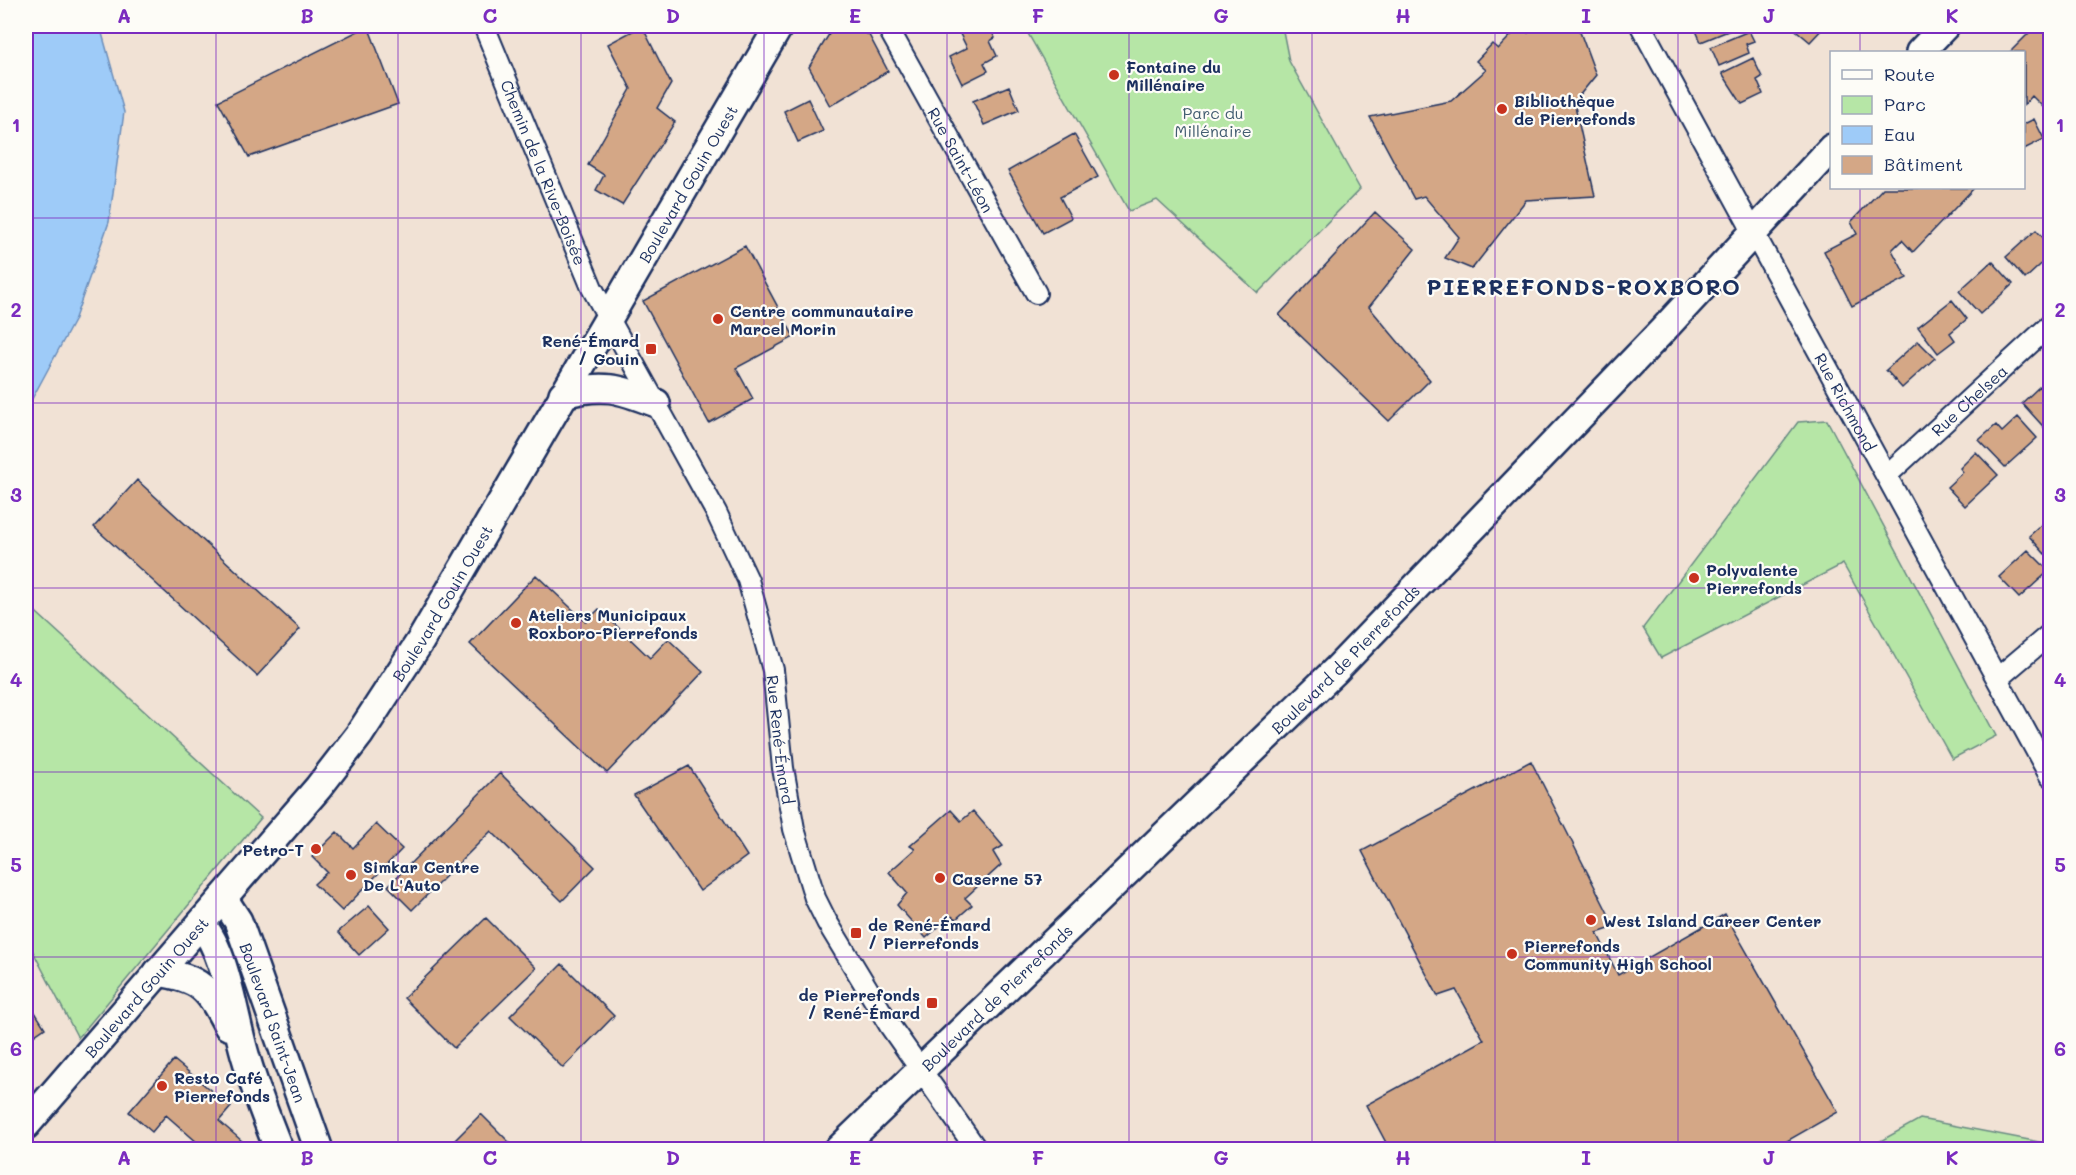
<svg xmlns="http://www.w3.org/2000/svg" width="2076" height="1175" font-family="Mali,sans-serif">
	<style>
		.green { fill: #b6e6a6; stroke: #688a82; stroke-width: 1.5 }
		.water { fill: #9ecbf8; stroke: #6a8dba; stroke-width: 1.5 }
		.building { fill: #d4a786; stroke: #1b2f5e; stroke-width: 1.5 }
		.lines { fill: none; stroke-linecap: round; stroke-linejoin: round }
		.street-casing { stroke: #1b2f5e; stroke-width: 24 }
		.secondary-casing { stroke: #1b2f5e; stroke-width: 32 }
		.street { stroke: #fdfcf7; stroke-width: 20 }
		.secondary { stroke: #fdfcf7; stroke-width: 27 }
		.grid { fill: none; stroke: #7b2cbf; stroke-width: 1.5; stroke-opacity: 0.55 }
		.poi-dot { fill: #c8321e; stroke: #fdfcf7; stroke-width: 2 }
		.labels { text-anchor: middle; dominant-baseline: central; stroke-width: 4.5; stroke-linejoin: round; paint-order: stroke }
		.poi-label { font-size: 16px; font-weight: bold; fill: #1b2f5e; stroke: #fdfcf7; text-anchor: start }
		.park-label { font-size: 16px; fill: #425d70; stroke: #fdfcf7 }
		.street-label { font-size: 16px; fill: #1b2f5e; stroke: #fdfcf7 }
		.district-label { font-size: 22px; font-weight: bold; letter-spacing: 1.5px; fill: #1b2f5e; stroke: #fdfcf7 }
		.neatline { fill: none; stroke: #7b2cbf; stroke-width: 2 }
		.grid-label { font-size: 20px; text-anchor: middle; font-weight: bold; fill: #7b2cbf }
	</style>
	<rect width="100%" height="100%" fill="#f1e2d5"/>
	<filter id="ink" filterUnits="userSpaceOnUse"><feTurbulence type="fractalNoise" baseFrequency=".0167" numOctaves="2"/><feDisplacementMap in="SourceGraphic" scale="12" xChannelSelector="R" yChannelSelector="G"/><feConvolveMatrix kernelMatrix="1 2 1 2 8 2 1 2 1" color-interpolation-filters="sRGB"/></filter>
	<g filter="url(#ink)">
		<path class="green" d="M1032,26H1282L1289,61L1360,189L1258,293L1157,200L1129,211L1026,30Z
			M1827,420L1996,736L1952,759L1843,564L1661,658L1643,628L1798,422Z
			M26,603L261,818L78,1038L26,938Z
			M1920,1119L2050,1144V1149H1866Z"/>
		<path class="water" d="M26,26H100L124,112L109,222L74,321L26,410Z"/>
		<path class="building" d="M368,26L398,104L249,157L218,101Z
			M642,26L671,84L657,108L675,122L622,205L596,190L604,175L588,165L631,89L608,44Z
			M834,26H850L869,35L888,71L830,106L809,67Z
			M956,26H989L995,38L990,41L997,56L984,63L988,71L962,84L949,57L967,48Z
			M1520,26L1528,33L1535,26H1574L1580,32L1596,75L1574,102L1595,196L1526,200L1472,269L1445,258L1459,237L1424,196L1414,199L1370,117L1451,101L1486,70L1476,61L1492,44L1498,49Z
			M1694,26H1732L1733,29L1701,42Z
			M1791,26H1825L1810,42Z
			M2036,26H2050V104L2045,109L2032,96L2024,105V52H2010Z
			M1749,31L1754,41L1746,44L1749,53L1719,66L1711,47Z
			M1753,58L1762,77L1757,80L1763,94L1742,104L1722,73Z
			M1009,86L1019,110L984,125L973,101Z
			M808,99L823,131L798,142L784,111Z
			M2034,119L2044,139L2024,149V124Z
			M1074,134L1098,177L1060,197L1071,218L1043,233L1008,171Z
			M1883,188H1974L1913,252L1902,240L1892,250L1907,278L1852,306L1824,251L1857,234L1851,222Z
			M1375,212L1415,249L1369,307L1430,380L1389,421L1279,315Z
			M2036,230L2050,245V256L2025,279L2006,257Z
			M745,246L794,337L736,368L753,399L709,423L643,301Z
			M1992,261L2013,284L1980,314L1959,291Z
			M1952,300L1967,319L1950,333L1955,340L1938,353L1918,327Z
			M1918,341L1935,358L1902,388L1886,370Z
			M2040,386L2050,396V434L2022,403Z
			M2018,417L2037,438L2005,467L1979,440L1996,425L2002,432Z
			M1976,452L1998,475L1965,506L1947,487L1963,472L1960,468Z
			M137,480L300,629L257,676L94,527Z
			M2050,509V548L2045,554L2029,536L2048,519L2044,515Z
			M2028,550L2049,571L2019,598L1999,577Z
			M536,575L586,622L599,609L650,658L668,639L703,672L607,773L470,644Z
			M1531,761L1615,927L1597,933L1618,975L1725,914L1838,1112L1771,1150H1390L1366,1105L1484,1040L1456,990L1438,996L1362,851Z
			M689,766L747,856L700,891L634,795Z
			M500,773L595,867L562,901L491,831L412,910L388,886Z
			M951,810L961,821L973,811L1003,846L993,852L1001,865L965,898L972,905L956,919L951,916L926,938L897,905L907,893L889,872L915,849L910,846Z
			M376,824L402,849L342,911L314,884L327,872L312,857L337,832L353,848Z
			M369,906L389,928L359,955L338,932Z
			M486,918L536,968L454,1048L404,998Z
			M562,964L614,1016L563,1068L510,1016Z
			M26,998L45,1028L26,1041Z
			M174,1060L231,1107L219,1121L242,1141L235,1150H206L166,1115L152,1132L129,1112Z
			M481,1114L517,1150H445Z"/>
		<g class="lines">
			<defs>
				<g id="street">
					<path id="s1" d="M484,26L592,288L716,512L748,580L773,670L783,768L794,829L815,898L827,922L890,1026L977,1150"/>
					<path id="s2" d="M887,26L1036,293"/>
					<path id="s3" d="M1641,26L2050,776"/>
					<path id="s4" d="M1887,475L2050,325"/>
					<path d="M1998,678L2050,634"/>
				</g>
				<g id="secondary">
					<path d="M1920,52L1945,26"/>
					<path d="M563,394C603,383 618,388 656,403"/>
					<path id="s5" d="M223,898L238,921L319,1150"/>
					<path d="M201,924C227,953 234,1020 246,1058C255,1089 267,1120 279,1150"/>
					<path d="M158,972C202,979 208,988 228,1026"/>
					<path id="s6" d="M26,1125L318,788L359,735L421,640L779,26"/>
					<path id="s7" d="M838,1150L1336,670L1663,330L1832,148"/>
				</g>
			</defs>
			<use href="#street" class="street-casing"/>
			<use href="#secondary" class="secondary-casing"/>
			<use href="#street" class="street"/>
			<use href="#secondary" class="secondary"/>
		</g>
	</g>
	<path class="grid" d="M216,26V1150M398,26V1150M581,26V1150M764,26V1150M947,26V1150M1129,26V1150M1312,26V1150M1495,26V1150M1678,26V1150M1860,26V52M1860,188V1150M26,218H2050M26,403H2050M26,588H2050M26,772H2050M26,957H2050"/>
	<g class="poi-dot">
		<circle cx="1114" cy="75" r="6"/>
		<circle cx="1502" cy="109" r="6"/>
		<circle cx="718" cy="319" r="6"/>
		<rect x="645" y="343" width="12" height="12" rx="3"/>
		<circle cx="1694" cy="578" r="6"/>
		<circle cx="516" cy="623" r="6"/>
		<circle cx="316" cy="849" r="6"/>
		<circle cx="351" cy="875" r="6"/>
		<circle cx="940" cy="878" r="6"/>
		<circle cx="1591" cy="920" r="6"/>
		<rect x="850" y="927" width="12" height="12" rx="3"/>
		<circle cx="1512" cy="954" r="6"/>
		<rect x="926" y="997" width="12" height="12" rx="3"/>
		<circle cx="162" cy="1086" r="6"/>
	</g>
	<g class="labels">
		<g class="poi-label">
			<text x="1126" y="66">Fontaine du<tspan x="1126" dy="18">Millénaire</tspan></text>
			<text x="1514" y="100">Bibliothèque<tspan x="1514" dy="18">de Pierrefonds</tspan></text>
			<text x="730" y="310">Centre communautaire<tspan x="730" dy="18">Marcel Morin</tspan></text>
			<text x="639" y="340" text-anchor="end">René-Émard<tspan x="639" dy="18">/ Gouin</tspan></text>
			<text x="1706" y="569">Polyvalente<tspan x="1706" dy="18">Pierrefonds</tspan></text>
			<text x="528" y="614">Ateliers Municipaux<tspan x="528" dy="18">Roxboro-Pierrefonds</tspan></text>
			<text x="304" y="849" text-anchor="end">Petro-T</text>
			<text x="363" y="866">Simkar Centre<tspan x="363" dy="18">De L'Auto</tspan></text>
			<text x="952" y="878">Caserne 57</text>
			<text x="1603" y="920">West Island Career Center</text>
			<text x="868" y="924">de René-Émard<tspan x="868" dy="18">/ Pierrefonds</tspan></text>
			<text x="1524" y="945">Pierrefonds<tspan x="1524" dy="18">Community High School</tspan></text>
			<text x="920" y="994" text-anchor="end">de Pierrefonds<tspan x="920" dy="18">/ René-Émard</tspan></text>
			<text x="174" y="1077">Resto Café<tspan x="174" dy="18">Pierrefonds</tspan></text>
		</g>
		<g class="park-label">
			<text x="1213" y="112">Parc du<tspan x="1213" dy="18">Millénaire</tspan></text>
		</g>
		<g class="street-label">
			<text stroke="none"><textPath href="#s2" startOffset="153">Rue Saint-Léon</textPath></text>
			<text stroke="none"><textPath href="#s1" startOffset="158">Chemin de la Rive-Boisée</textPath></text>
			<text stroke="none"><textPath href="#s6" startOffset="1155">Boulevard Gouin Ouest</textPath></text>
			<text stroke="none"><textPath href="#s4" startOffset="111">Rue Chelsea</textPath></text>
			<text stroke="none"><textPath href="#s3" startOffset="428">Rue Richmond</textPath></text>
			<text stroke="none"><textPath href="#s6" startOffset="669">Boulevard Gouin Ouest</textPath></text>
			<text stroke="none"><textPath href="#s7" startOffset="706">Boulevard de Pierrefonds</textPath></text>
			<text stroke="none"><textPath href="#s1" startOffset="778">Rue René-Émard</textPath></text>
			<text stroke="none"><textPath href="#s6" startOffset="183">Boulevard Gouin Ouest</textPath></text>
			<text stroke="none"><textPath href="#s7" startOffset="220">Boulevard de Pierrefonds</textPath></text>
			<text stroke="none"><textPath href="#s5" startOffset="135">Boulevard Saint-Jean</textPath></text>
		</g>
		<g class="district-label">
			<text x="1584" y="286">PIERREFONDS-ROXBORO</text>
		</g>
	</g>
	<rect width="2076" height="1175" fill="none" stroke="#fdfcf7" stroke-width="66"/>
	<rect x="1830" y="51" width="195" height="138" fill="#fdfcf7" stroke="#a3aaba" stroke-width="1.5"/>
	<rect x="1842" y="70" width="30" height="9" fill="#fdfcf7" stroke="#a3aaba" stroke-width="1.5"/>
	<text x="1884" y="81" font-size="18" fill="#1b2f5e">Route</text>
	<rect x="1842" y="96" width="30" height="18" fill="#b6e6a6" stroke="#a3aaba" stroke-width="1.5"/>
	<text x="1884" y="111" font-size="18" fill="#1b2f5e">Parc</text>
	<rect x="1842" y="126" width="30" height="18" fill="#9ecbf8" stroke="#a3aaba" stroke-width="1.5"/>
	<text x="1884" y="141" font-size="18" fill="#1b2f5e">Eau</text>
	<rect x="1842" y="156" width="30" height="18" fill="#d4a786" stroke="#a3aaba" stroke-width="1.5"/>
	<text x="1884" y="171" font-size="18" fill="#1b2f5e">Bâtiment</text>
	<rect x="33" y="33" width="2010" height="1109" class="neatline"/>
	<g class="grid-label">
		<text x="124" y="23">A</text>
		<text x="307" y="23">B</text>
		<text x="490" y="23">C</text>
		<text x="673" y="23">D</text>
		<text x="855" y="23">E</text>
		<text x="1038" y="23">F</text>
		<text x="1221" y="23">G</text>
		<text x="1403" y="23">H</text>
		<text x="1586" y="23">I</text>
		<text x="1769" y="23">J</text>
		<text x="1952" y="23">K</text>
		<text x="16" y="132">1</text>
		<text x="2060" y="132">1</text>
		<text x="16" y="317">2</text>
		<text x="2060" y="317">2</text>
		<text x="16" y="502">3</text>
		<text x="2060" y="502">3</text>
		<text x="16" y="687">4</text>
		<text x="2060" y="687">4</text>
		<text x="16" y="872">5</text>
		<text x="2060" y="872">5</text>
		<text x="16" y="1056">6</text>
		<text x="2060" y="1056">6</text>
		<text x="124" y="1165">A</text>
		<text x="307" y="1165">B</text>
		<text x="490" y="1165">C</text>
		<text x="673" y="1165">D</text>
		<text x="855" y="1165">E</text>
		<text x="1038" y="1165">F</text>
		<text x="1221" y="1165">G</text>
		<text x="1403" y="1165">H</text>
		<text x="1586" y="1165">I</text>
		<text x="1769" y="1165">J</text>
		<text x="1952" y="1165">K</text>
	</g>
</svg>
